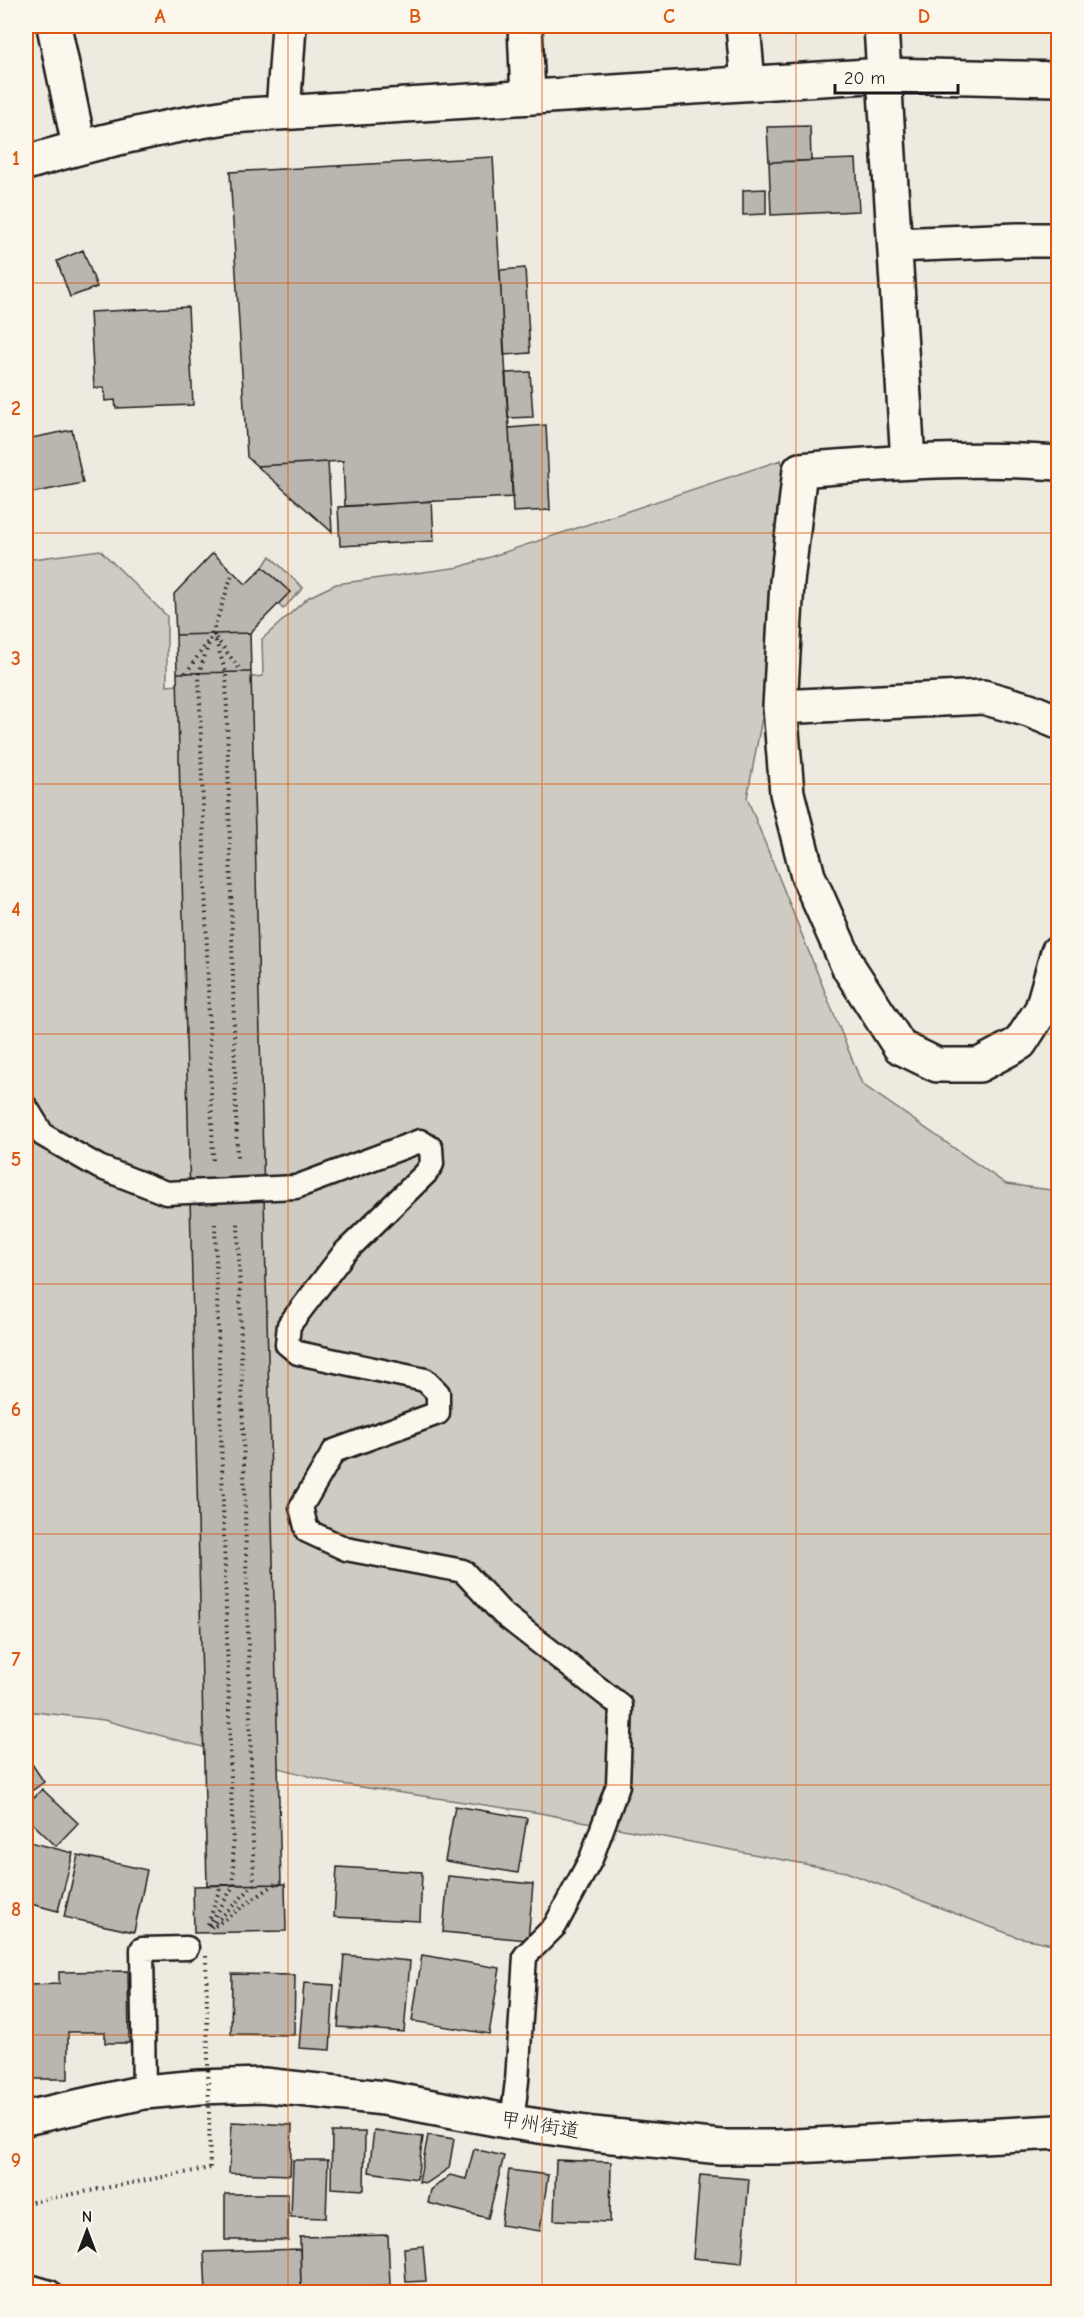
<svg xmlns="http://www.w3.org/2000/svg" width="1084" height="2318" font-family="'Comic Neue','Klee One',sans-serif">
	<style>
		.green { fill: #ceccc2; stroke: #75746f; stroke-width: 1.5 }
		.building { fill: #b9b6af; stroke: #1c1c1c; stroke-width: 1.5 }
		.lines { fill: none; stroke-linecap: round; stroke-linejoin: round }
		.lane-casing { stroke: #1c1c1c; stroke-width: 27 }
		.street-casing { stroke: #1c1c1c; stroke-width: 38 }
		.secondary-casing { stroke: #1c1c1c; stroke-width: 38 }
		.highway-casing { stroke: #1c1c1c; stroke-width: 38 }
		.path { stroke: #1c1c1c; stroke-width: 4; stroke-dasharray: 1.5 4.5; stroke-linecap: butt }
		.lane { stroke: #fbf7ec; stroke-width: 22 }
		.street { stroke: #fbf7ec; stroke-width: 33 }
		.secondary { stroke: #fbf7ec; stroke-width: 33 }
		.highway { stroke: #fbf7ec; stroke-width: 33 }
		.path-bridge { stroke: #1c1c1c; stroke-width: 4; stroke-dasharray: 1.5 4.5; stroke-linecap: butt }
		.grid { fill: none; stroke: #de560d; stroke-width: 1.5; stroke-opacity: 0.55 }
		.labels { text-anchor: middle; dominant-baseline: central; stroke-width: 4.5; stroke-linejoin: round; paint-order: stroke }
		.street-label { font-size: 20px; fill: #1c1c1c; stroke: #fbf7ec }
		.neatline { fill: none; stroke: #de560d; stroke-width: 2 }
		.grid-label { font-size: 20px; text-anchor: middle; font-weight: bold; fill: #de560d }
	</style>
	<rect width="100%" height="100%" fill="#eeeadf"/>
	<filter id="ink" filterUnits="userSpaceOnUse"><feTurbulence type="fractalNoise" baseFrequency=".0167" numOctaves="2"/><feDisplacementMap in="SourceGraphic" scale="12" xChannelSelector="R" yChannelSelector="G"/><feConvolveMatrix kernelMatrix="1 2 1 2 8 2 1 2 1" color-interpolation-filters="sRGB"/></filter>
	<g filter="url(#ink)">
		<path class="green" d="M781,460L788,496L771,584L762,718L747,798L862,1084L1006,1184L1058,1191V1945L1017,1937L846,1872L540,1813L334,1783L104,1720L26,1711V560L100,550L167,616V686L263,676L262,639L309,597L336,584L460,567Z
			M270,556L303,588L283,609L278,604L289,592L263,567Z"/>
		<path class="building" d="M810,126L811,161L769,162L767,127Z
			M493,157L513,497L345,506L343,461L257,466L247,457L230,172Z
			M856,159L859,211L771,215L769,162Z
			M766,189V214L743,215V190Z
			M83,250L97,287L70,297L57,261Z
			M525,268L530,353L504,355L500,270Z
			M188,307L193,405L116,408L115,400L105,401L104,388H94L90,312Z
			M530,372L533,417L508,418L505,373Z
			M546,425L550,510L513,512L509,428Z
			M72,430L83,483L26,494V439Z
			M328,462L332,532L257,466Z
			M432,501L434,541L340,546L338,507Z
			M213,553L246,584L263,567L290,592L250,633L176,635L174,594Z
			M250,633L251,672L177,673L176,635Z
			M251,672L281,1884L207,1885L177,673Z
			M26,1755L44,1782L26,1795Z
			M42,1789L78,1823L56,1846L26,1817V1806Z
			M455,1806L527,1818L518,1873L445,1861Z
			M26,1841L73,1853L58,1911L27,1903L29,1894L26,1893Z
			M78,1855L147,1870L134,1932L64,1917Z
			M337,1867L422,1872L420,1921L334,1917Z
			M448,1876L533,1884L528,1940L443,1932Z
			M285,1884L286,1931L194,1933L193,1886Z
			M344,1955L410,1961L404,2032L338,2027Z
			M422,1955L500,1968L489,2034L412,2021Z
			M128,1971L129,2043H105V2032H68V2079H30L29,1985L59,1984V1972Z
			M232,1974L295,1975L294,2035L231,2034Z
			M304,1983L334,1985L330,2050L299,2048Z
			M232,2122L292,2125L290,2175L229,2173Z
			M374,2130L423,2137L417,2179L369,2172Z
			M332,2132H365L364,2190L331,2188Z
			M428,2135L454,2139L449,2168L427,2183L419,2182Z
			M474,2149L504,2156L488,2218L428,2203L431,2190L450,2175L466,2179Z
			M293,2160H328L326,2218L291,2217Z
			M556,2160L611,2162L610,2222L554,2220Z
			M509,2170L548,2175L540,2231L501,2225Z
			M700,2175L749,2179L742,2263L693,2258Z
			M225,2194H288V2240H225Z
			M388,2235L390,2286L301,2289L300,2237Z
			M423,2246L426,2281L406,2282L404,2248Z
			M300,2249L301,2289L313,2288V2292H206L204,2252Z"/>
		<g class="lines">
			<defs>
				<path id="lane" d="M26,1107L43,1135L99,1167L166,1193L296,1187L420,1141L431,1148L432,1164L426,1173L345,1252L289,1325L287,1344L298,1353L425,1380L438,1393V1413L334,1451L301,1507L307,1531L346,1549L463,1571L503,1614L621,1706L618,1785L591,1859L555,1926L525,1956L517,2081L512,2122
					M144,2092L142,1949L187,1948
					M26,2285L50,2292"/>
				<path id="street" d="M54,26L79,146
					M525,26L528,97
					M743,26L748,83
					M881,26L908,462
					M283,112L289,26
					M895,245L1018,240H1058
					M1058,463C972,456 886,463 800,470L787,582L780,707L787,793L808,876L849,968L900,1047L937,1065H979L1020,1043L1042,1009L1058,952
					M780,707L983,697L1029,710L1058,722"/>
				<path id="secondary" d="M26,163C94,142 162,127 232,116L884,75L1058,79"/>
				<path id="highway" d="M26,2118L144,2092L199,2087L263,2085L384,2098L512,2122L593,2134L721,2147H777L1058,2132"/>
			</defs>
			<use href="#lane" class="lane-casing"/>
			<use href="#street" class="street-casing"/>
			<use href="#secondary" class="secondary-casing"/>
			<use href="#highway" class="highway-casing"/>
			<path class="path" d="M214,635L226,673L237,1157
				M216,638L242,672
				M186,673L209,640
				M213,1160L199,673L233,572
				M208,1924L221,1885
				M209,1926L234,1885L215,1224
				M215,1926L275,1884
				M211,1927L254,1885L238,1221
				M26,2203L210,2168"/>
			<use href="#lane" class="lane"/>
			<use href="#street" class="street"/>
			<use href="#secondary" class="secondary"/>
			<use href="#highway" class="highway"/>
			<path class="path-bridge" d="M206,1956L210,2168"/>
		</g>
	</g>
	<path class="grid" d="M288,26V2292M542,26V2292M796,26V2292M26,283H1058M26,533H1058M26,784H1058M26,1034H1058M26,1284H1058M26,1534H1058M26,1785H1058M26,2035H1058"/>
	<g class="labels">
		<g class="street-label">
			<text transform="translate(540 2125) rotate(9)">甲州街道</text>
		</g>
	</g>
	<rect width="1084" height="2318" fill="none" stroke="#fbf7ec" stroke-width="66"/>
	<g transform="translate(87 2231)" stroke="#fbf7ec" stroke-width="4.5" paint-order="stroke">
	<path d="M0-4.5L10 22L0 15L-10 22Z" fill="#1c1c1c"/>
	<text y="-9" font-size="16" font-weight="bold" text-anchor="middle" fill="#1c1c1c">N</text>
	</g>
	<path d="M835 84v9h123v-9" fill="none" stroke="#1c1c1c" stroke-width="3"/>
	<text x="844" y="84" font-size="18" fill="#1c1c1c" stroke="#fbf7ec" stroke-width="4.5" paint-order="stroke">20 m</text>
	<rect x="33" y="33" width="1018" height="2252" class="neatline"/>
	<g class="grid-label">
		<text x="160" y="23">A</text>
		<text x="415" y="23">B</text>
		<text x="669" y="23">C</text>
		<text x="924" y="23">D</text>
		<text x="16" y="165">1</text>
		<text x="16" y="415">2</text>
		<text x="16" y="665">3</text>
		<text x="16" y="916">4</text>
		<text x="16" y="1166">5</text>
		<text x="16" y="1416">6</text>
		<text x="16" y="1666">7</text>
		<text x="16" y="1916">8</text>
		<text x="16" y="2167">9</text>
	</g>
</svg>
